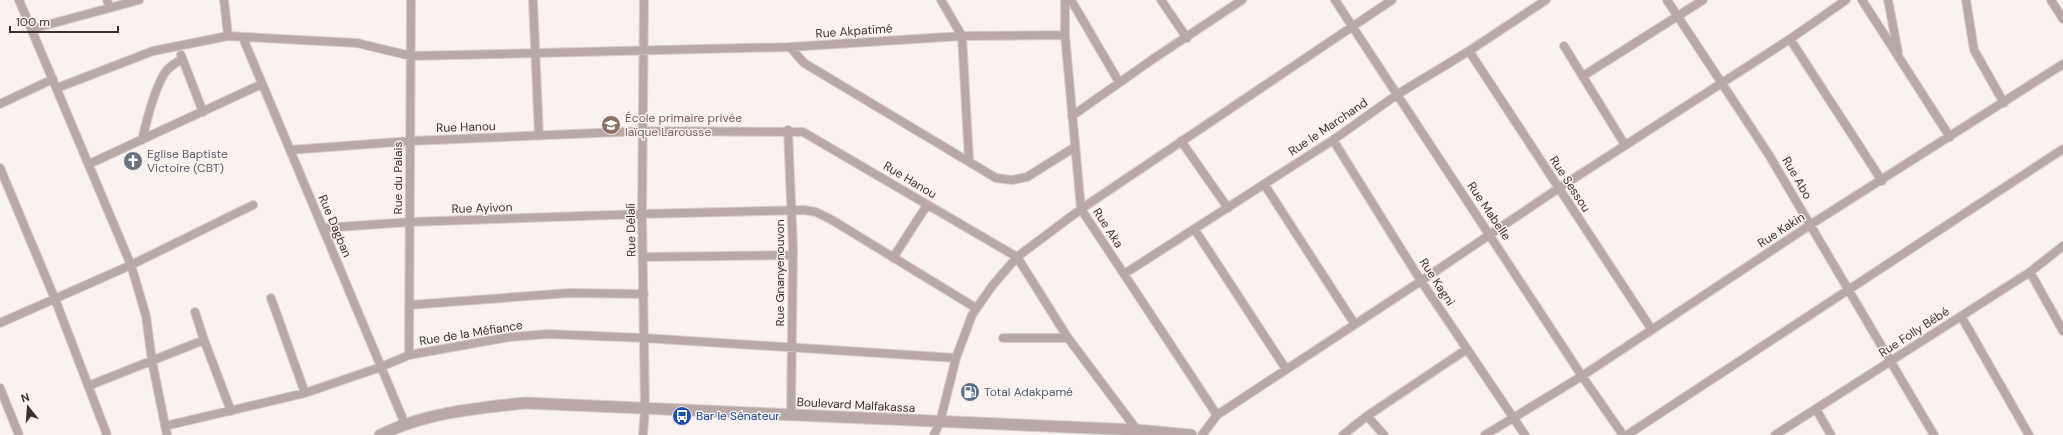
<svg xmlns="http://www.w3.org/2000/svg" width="2063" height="435" font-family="'DM Sans',sans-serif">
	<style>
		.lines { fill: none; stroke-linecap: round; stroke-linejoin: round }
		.minor-casing { stroke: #d8cfcc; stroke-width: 10 }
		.tertiary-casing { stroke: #d8cfcc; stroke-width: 13 }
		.minor { stroke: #b9a9a5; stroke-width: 8 }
		.tertiary { stroke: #b9a9a5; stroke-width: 11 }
		.labels { text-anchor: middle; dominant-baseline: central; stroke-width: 3; stroke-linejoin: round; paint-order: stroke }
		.street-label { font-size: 12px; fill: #3d302a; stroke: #faf2ef }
		.education-label { font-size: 12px; fill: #785e54; stroke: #faf2ef; text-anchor: start }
		.worship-label { font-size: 12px; fill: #5b616d; stroke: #faf2ef; text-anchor: start }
		.service-label { font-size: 12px; fill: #4e5e75; stroke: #faf2ef; text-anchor: start }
		.transit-label { font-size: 12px; fill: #164399; stroke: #faf2ef; text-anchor: start }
	</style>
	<rect width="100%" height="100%" fill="#faf2ef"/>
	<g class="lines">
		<defs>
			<path id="minor" d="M19,0L131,265L146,316L152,361L167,435
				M107,0L110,8
				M224,0L228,36
				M533,0L539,136
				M941,0L962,36L969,160
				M1065,0V35L1081,209L1217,415
				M1071,0L1119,82
				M1161,0L1187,38
				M1335,0L1582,376L1623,435
				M1667,0L1769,155L1934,435
				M1862,0L1950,137
				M1888,0L1898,52
				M1966,0L1974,50L2004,103
				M2051,0L2063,19
				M32,29L139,0
				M243,38L405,424
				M1790,39L1882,181
				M1564,46L1625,145
				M790,47L804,63L996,178L1012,180L1027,177L1075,147
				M1469,51L1652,330
				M181,55L203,112
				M1583,76L1703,0
				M57,88L153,51L228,36L357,43L411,56L790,47L962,36L1065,35
				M0,104L53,79
				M1072,116L1153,59L1242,0
				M788,130L793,248L791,415
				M142,140C146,123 156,83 167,70C171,66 177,62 182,59
				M1333,140L1421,281L1525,435
				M1181,141L1228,208
				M290,150L410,141L644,131L803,132L1017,257L1068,338L1137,430
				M89,164L262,84
				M0,168L55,299L107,435
				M1264,184L1354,323
				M323,228L410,222L642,214L804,210L816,212L832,220L976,308
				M1195,230L1286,369
				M643,257L793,255
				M893,258L927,205
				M2030,272L2063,331
				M1124,274L1333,140L1398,94L1469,51L1546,0
				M271,298L305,393
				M409,305L569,293L644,294
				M195,312L204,340L231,411
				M1961,316L2029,435
				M0,323L131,265L253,205
				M1003,338H1068
				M409,355L411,0
				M88,386L204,340
				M0,388L19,435
				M1816,409L1831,435
				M1367,416L1384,435
				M165,426L305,393L381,367L409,355L510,337L548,334L644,338L956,358
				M643,435L645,409L642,214L644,0
				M934,435L940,422L956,358L972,315L992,286L1017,257L1081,209L1392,0
				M1202,435L1217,415L1421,281L1559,188L1790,39L1846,0
				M1343,435L1367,416L1467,349
				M1485,435L1582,376L1810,225L2063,64
				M1627,435L2063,149
				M1775,435L2030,272L2063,246"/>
			<path id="tertiary" d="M380,435C425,413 476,408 526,403L1137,430L1191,435"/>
		</defs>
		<use href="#minor" class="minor-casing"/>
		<use href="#tertiary" class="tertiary-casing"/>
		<use href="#minor" class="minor"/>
		<use href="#tertiary" class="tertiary"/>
	</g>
	<defs>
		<symbol id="school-disc" viewBox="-11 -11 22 22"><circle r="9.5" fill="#8d6e63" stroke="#faf2ef"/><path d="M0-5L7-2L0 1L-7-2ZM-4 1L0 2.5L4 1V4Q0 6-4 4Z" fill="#fff"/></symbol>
		<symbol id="church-disc" viewBox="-11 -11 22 22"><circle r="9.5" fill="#6b7280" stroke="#faf2ef"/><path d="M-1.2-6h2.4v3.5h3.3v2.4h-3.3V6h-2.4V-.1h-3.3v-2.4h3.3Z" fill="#fff"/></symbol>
		<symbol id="fuel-disc" viewBox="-11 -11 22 22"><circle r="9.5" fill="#5c6f8a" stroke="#faf2ef"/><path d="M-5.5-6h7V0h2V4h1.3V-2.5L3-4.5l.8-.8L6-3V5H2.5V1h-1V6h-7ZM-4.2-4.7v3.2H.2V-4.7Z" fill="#fff"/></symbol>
		<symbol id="bus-disc" viewBox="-11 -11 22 22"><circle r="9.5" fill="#1a4fb4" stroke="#faf2ef"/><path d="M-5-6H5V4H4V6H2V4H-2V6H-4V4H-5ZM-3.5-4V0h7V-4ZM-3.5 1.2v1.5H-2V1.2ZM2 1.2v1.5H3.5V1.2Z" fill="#fff"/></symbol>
	</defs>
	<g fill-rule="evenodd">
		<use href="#school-disc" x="600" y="114" width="22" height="22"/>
		<use href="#church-disc" x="122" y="150" width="22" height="22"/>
		<use href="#fuel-disc" x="959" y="381" width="22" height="22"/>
		<use href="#bus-disc" x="671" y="405" width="22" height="22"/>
	</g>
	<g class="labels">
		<g class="street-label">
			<text transform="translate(854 31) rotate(-4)">Rue Akpatimé</text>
			<text transform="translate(466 127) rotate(-2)">Rue Hanou</text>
			<text transform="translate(1328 127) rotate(-34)">Rue le Marchand</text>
			<text transform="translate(398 178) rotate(-90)">Rue du Palais</text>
			<text transform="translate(1797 178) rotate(60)">Rue Abo</text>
			<text transform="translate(910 180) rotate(31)">Rue Hanou</text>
			<text transform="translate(1570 184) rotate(57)">Rue Sessou</text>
			<text transform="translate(482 208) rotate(-2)">Rue Ayivon</text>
			<text transform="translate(1489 211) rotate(56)">Rue Mabelle</text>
			<text transform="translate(335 226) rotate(67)">Rue Dagban</text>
			<text transform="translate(1108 228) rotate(57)">Rue Aka</text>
			<text transform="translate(631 230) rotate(-91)">Rue Délali</text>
			<text transform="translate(1781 230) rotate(-33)">Rue Kakin</text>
			<text transform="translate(780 273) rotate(-90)">Rue Gnanyenouvon</text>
			<text transform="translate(1437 282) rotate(57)">Rue Kagni</text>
			<text transform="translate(1914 332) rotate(-33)">Rue Folly Bébé</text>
			<text transform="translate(471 333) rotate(-9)">Rue de la Méfiance</text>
			<text transform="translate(856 405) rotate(3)">Boulevard Malfakassa</text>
		</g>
		<g class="education-label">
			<text x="625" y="118">École primaire privée<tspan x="625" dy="14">laïque Larousse</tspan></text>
		</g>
		<g class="worship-label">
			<text x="147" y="154">Eglise Baptiste<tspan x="147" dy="14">Victoire (CBT)</tspan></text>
		</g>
		<g class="service-label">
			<text x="984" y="392">Total Adakpamé</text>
		</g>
		<g class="transit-label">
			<text x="696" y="416">Bar le Sénateur</text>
		</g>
	</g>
	<g transform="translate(28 407) rotate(343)" stroke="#faf2ef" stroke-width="3" paint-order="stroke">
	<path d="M0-3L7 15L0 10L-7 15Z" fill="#3d302a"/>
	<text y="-6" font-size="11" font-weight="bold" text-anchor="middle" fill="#3d302a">N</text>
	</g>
	<path d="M10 26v6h108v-6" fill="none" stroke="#3d302a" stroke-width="2"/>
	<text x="16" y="26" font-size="12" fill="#3d302a" stroke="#faf2ef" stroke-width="3" paint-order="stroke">100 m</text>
</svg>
